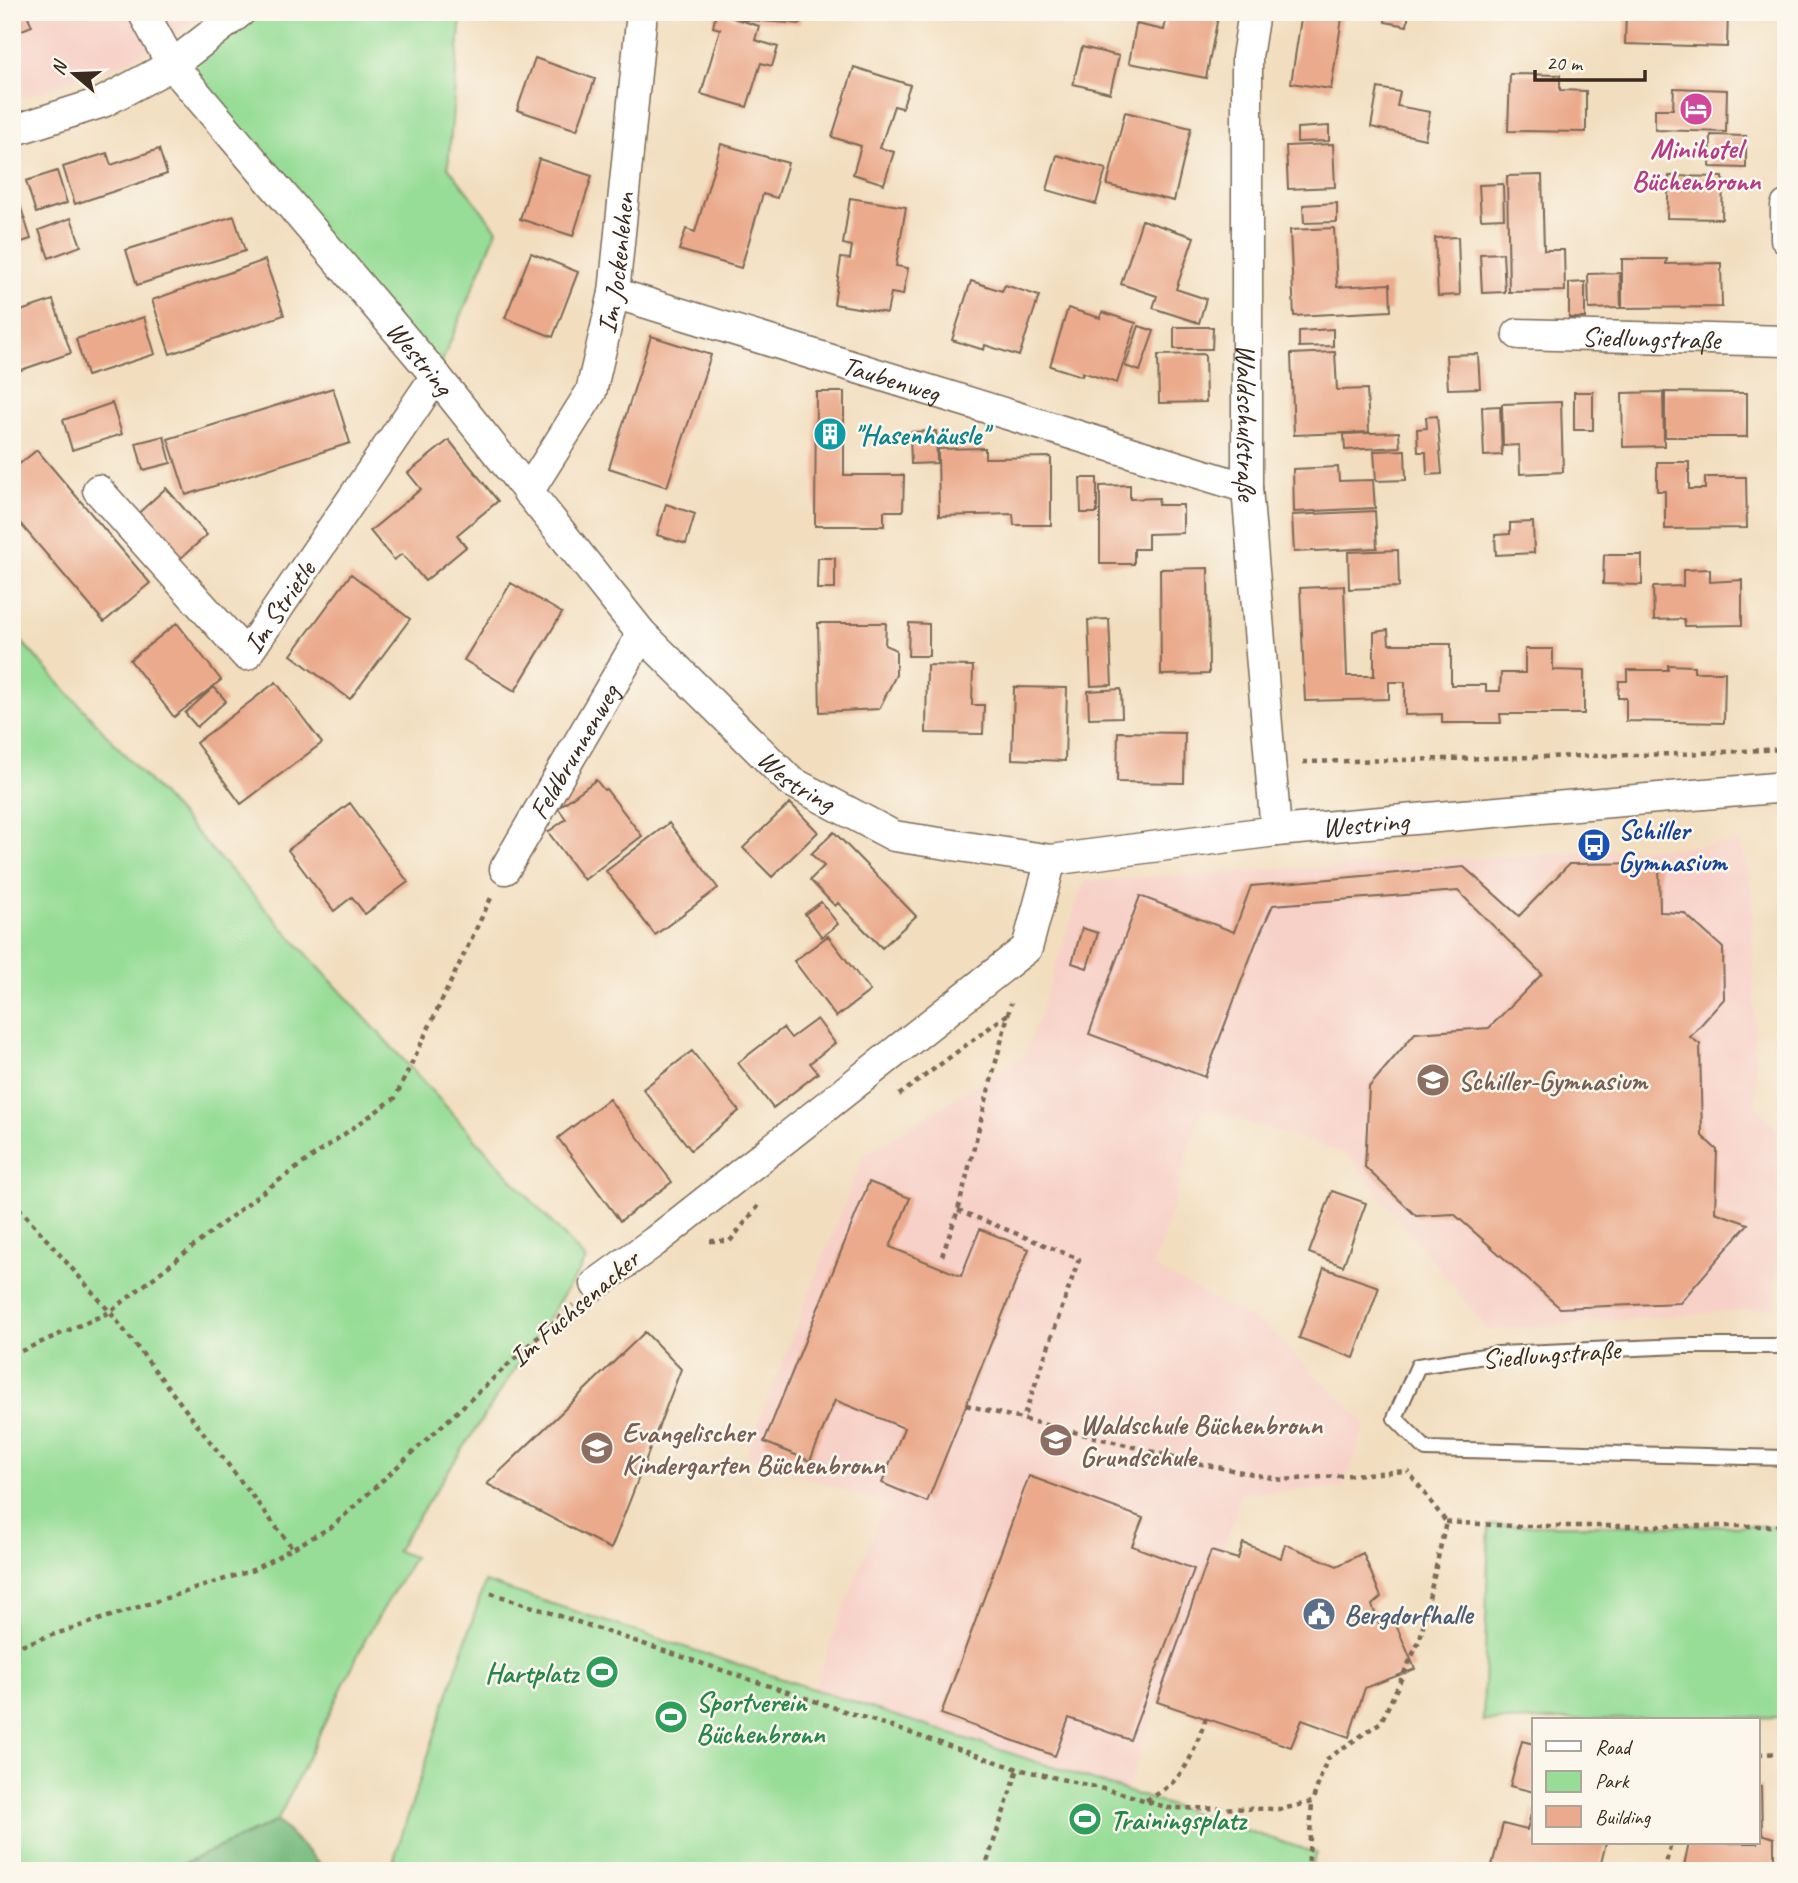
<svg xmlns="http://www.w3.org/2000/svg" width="1798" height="1883" font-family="Caveat,sans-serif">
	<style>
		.built { fill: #f7d1c8 }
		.green { fill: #97dd97; stroke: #69845a; stroke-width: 2 }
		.forest { fill: #79bc80; stroke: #5a734f; stroke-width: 2 }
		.building { fill: #ebaa8c }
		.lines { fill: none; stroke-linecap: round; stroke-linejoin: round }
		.service-casing { stroke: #7b6956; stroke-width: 18 }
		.minor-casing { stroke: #7b6956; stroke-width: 33 }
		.path { stroke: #7b6956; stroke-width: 4.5; stroke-dasharray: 5 5; stroke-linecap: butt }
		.service { stroke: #fff; stroke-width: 14 }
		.minor { stroke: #fff; stroke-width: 30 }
		.labels { text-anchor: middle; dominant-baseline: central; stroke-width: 5; stroke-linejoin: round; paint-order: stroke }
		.hotel-label { font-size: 28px; font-weight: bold; fill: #b23c85; stroke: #fbf7ec }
		.street-label { font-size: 28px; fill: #3b2a1e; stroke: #fbf7ec }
		.culture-label { font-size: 28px; font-weight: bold; fill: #0d838f; stroke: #fbf7ec; text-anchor: start }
		.transit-label { font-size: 28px; font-weight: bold; fill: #164399; stroke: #fbf7ec; text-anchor: start }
		.education-label { font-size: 28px; font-weight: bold; fill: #785e54; stroke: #fbf7ec; text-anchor: start }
		.service-label { font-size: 28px; font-weight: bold; fill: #4e5e75; stroke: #fbf7ec; text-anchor: start }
		.leisure-label { font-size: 28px; font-weight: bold; fill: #27864d; stroke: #fbf7ec; text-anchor: start }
	</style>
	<rect width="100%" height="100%" fill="#fbf7ec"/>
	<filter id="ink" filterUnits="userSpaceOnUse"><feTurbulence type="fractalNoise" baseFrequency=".0143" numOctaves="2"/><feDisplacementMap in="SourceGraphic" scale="14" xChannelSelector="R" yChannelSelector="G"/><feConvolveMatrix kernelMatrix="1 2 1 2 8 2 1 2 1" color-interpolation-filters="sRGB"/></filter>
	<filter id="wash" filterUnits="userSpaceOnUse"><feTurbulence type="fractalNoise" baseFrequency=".00686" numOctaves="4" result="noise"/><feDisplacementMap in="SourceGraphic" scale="28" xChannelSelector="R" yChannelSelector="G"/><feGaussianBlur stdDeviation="1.57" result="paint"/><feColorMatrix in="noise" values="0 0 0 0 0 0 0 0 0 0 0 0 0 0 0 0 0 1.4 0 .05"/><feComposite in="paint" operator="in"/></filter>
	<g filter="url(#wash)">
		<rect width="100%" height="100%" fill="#f2debf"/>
		<path class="built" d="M12,12H209L129,61L12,101Z
			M1741,843L1752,893L1756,1106L1777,1129L1776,1308L1488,1330L1346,1153L1202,1108L1154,1267L1267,1328L1366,1424L1344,1487L1241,1494L1222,1554L1211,1552L1125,1794L813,1690L884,1505L746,1455L863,1156L1026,1054L1084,881Z"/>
		<path class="green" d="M233,12H450L461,16L448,167L497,230L436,376L172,65Z
			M12,631L586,1260L396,1551L414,1557L367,1636L277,1821L167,1871H12Z
			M1489,1525L1786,1526V1717L1483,1721Z
			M485,1582L1316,1853L1310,1871H390Z"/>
		<path class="forest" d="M277,1821L327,1871H167Z"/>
		<g id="blocks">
			<path class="building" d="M12,12H26L32,26L12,34Z
				M737,12H801L800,24L736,19L759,26L755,40L778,47L772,66L761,63L747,107L701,94L720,29L713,27L716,13L736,19Z
				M1168,12H1219L1206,78L1129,63L1136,24L1164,30Z
				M1302,12H1343L1331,89L1291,83Z
				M1386,12H1409L1407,26L1385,22Z
				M1626,12H1728L1727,47L1625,44Z
				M1082,47L1119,56L1110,93L1073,84Z
				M535,58L595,79L577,130L517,110Z
				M854,67L910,85L902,108L894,106L880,148L894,152L884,184L853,174L861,146L832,137Z
				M1510,74L1560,75V90L1586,91V132L1508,131Z
				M1378,88L1400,92L1397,106L1430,112L1425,139L1371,127Z
				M1674,88L1727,90L1726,132L1655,130V109H1673Z
				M1125,112L1191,128L1174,201L1107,185Z
				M1329,126V141L1297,142V128Z
				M1711,135L1746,136V168L1710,167Z
				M721,144L788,163L777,198L763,194L741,268L679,250L686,229L695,232Z
				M1333,144L1335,187L1288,189L1286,146Z
				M159,149L167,174L75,204L63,167L107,153L111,165Z
				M1057,155L1106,169L1096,204L1047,190Z
				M539,159L592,176L573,236L520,219Z
				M57,171L67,203L36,213L26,181Z
				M1542,175L1544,250H1564L1565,291L1509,292L1507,176Z
				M1669,176L1723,177L1722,219L1667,218Z
				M12,180L31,239L12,245Z
				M1503,184L1504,218L1481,219L1479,185Z
				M850,198L906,207L896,266L908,268L903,295L891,293L887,313L834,304L841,258L850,259L852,246L843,244Z
				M1337,203V222L1304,223L1303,205Z
				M234,216L245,251L137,285L126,250Z
				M71,218L81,246L49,258L39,230Z
				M1142,220L1194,237L1176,289L1206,299L1199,323L1153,308L1157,296L1121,284Z
				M1334,228L1337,287L1390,284L1391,311L1294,316L1290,230Z
				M1458,237L1460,295L1438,296L1435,238Z
				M531,253L578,272L553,337L505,318Z
				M1503,253L1505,292L1482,293L1480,254Z
				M1622,259H1667L1666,264L1721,263L1722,307L1622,308Z
				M265,260L284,315L170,354L152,300Z
				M1620,273L1621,308L1589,309L1588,274Z
				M971,281L1002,291L1005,285L1039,296L1019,356L985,345L984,350L952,340Z
				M1585,282V318H1569V283Z
				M53,300L71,353L12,373V314Z
				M1068,308L1100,318L1102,312L1136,323L1117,383L1082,372V376L1050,366Z
				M144,317L155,354L87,376L76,339Z
				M1139,326L1154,331L1140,371L1125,366Z
				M1174,327H1213L1212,349H1174Z
				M1333,329V346L1299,347V331Z
				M651,336L711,355L667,487L609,468Z
				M1335,352L1337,390L1367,389L1369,432L1294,435L1291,354Z
				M1205,354L1206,402L1159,403L1158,355Z
				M1478,354L1480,388L1448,389L1446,355Z
				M333,388L350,443L186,495L168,439Z
				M816,392H844V475H904L903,511H884V526H815Z
				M1574,392H1593V430H1574Z
				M1663,392L1664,446L1623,447L1622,393Z
				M1665,392L1747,393V437H1665Z
				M1561,402L1563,472L1520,474L1519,445L1503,446L1502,404Z
				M112,403L122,434L72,450L63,420Z
				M1500,406L1502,455L1484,456L1482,407Z
				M1437,416L1442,474L1427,475L1426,452H1418L1417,429L1427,428L1426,417Z
				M936,431L937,463L911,464L910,432Z
				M1399,432L1400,447L1345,450L1344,434Z
				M164,436L171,463L143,470L136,443Z
				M449,440L498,501L457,535L466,547L425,581L402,554L394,560L370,531L421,489L408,473Z
				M985,448V458L1051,457V525H1014L1013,514L939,516L938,449Z
				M37,450L150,583L104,622L12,514V470Z
				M1405,450L1406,480L1376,481L1374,451Z
				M1657,462H1689V489H1705V477H1746L1747,528L1665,529V491H1657Z
				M1338,467L1339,481L1373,480L1375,508L1294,512L1293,469Z
				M1080,478H1097V513H1081Z
				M1130,485V499L1159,498L1158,505H1183V533L1148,534V549H1134V564H1100V486Z
				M166,488L207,535L174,564L133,518Z
				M666,504L695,514L686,544L657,535Z
				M1375,511L1377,548L1294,552L1292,515Z
				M1533,522L1534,553L1496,555L1495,535L1510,534V523Z
				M1398,550L1399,587L1349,589L1348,552Z
				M1604,555H1642V585L1603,584Z
				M818,558H835V589H817Z
				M1208,568L1209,674L1161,675L1160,569Z
				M1710,569V582L1742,580V625L1685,626L1684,619L1654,620L1653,587L1683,586V570Z
				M351,574L410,619L350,699L291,655Z
				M511,583L562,613L515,691L464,660Z
				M1344,586L1347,676H1374V632L1388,630L1389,644H1451V685H1486V691H1500L1501,673H1525V649H1553V670L1584,671V714H1500L1501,723H1442V714L1405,715V682H1389V699L1305,701L1300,588Z
				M1109,619L1112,685L1091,686L1088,620Z
				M177,623L221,680L174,717L130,660Z
				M818,623H886L885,645L896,650V675L879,709L820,712Z
				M909,623L929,624V656H908Z
				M927,665L973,666L972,705H984L983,734L926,733Z
				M1668,665L1694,666V672H1725L1724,723L1626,721V698H1618L1619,681H1627V670H1668Z
				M276,682L322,743L241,804L196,743Z
				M214,687L226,701L197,727L185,713Z
				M1014,687L1067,688L1065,761L1012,759Z
				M1121,689L1122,717L1089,718L1088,691Z
				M1118,732L1185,733L1184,783L1117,782Z
				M596,780L604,790L606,789L642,836L584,880L548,832L566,819L558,808Z
				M350,803L408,882L365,914L352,897L334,911L288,850Z
				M790,803L818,832L772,877L743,848Z
				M669,823L718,888L655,935L606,871Z
				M834,832L916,916L882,948L838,903L835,906L810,880L824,866L811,854Z
				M1659,863L1660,912L1684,913L1723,948L1724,999L1690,1037L1700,1044L1702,1136L1717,1150L1715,1212L1748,1224L1680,1303L1560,1308L1454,1214L1416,1216L1365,1167L1369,1087L1415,1033L1489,1028L1542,974L1458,891L1273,905L1257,940L1205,1077L1089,1034L1140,896L1234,932L1251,886L1464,867L1519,916L1569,864Z
				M821,902L838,924L822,937L805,914Z
				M1082,928L1098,933L1087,968L1072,963Z
				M828,936L870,991L836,1017L794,961Z
				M817,1019L835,1043L810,1063L818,1073L773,1108L738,1063L783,1028L791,1038Z
				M692,1051L739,1111L691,1150L643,1089Z
				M609,1099L672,1182L620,1221L558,1138Z
				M869,1182L910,1198L890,1247L961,1276L980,1229L1029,1249L927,1502L882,1483L904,1428L835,1400L810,1461L764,1442Z
				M1332,1191L1366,1203L1343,1266L1309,1253Z
				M1324,1268L1379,1287L1354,1358L1299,1338Z
				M645,1332L681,1369L611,1549L487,1484Z
				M1029,1476L1143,1518L1132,1546L1194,1569L1130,1740L1069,1718L1055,1756L941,1714Z
				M1243,1543L1281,1558L1285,1544L1337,1566L1363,1553L1381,1597L1372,1605L1380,1626L1394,1620L1415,1669L1365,1688L1349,1737L1302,1720L1291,1747L1157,1702L1211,1551L1238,1559Z
				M1522,1741L1534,1744V1792L1510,1786Z
				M1758,1786L1761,1787L1762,1834L1774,1838V1871H1683L1689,1843H1758Z
				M1533,1806L1534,1843H1606L1599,1871H1515L1492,1865L1503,1824L1527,1830Z"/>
		</g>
	</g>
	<g filter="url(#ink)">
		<use href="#blocks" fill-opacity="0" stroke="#7b6956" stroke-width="2"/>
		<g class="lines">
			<defs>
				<path id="service" d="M1786,1346H1682L1498,1354L1418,1366L1395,1418L1426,1449L1786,1458"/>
				<g id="minor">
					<path id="s1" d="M143,12L172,65L436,376L642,634L790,781L894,836L1051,860L1276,831L1786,787"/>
					<path id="s2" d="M1254,12L1247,57V488L1276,831"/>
					<path d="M12,131L103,102L172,65L240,12"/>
					<path d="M1786,206V239"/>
					<path id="s3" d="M614,293L1247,488"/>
					<path id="s4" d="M1518,334L1786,341"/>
					<path id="s5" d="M98,490L246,655L436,376"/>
					<path id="s6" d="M528,492L591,392L614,293L642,12"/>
					<path id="s7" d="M505,869L642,634"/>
					<path d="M596,1284L654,1242L1027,948L1051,860"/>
				</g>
			</defs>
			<use href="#service" class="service-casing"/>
			<use href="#minor" class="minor-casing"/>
			<path class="path" d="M1303,762L1680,754L1786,749
				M899,1095L1008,1014
				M12,1200L110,1312L294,1550
				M958,1210L1079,1259L1023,1419
				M710,1241H730L760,1204
				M942,1256L958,1210L1011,1003
				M12,1355L110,1312L260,1194L395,1098L491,898
				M966,1405L1202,1464L1282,1480L1407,1471
				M1446,1522L1513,1526H1786
				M491,1593L1018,1769L1125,1794L1168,1808L1282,1809L1312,1802L1327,1759L1381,1722L1420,1639L1446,1522L1408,1471
				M12,1648L253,1570L333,1526L573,1305
				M1758,1754L1786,1753
				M1146,1800C1185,1782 1192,1756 1206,1718
				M984,1871L1018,1769
				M1308,1871L1312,1802
				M1664,1871L1671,1843"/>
			<use href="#service" class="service"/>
			<use href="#minor" class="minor"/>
		</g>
	</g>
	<defs>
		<symbol id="hotel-disc" viewBox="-11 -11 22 22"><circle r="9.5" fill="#d1479c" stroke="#fbf7ec"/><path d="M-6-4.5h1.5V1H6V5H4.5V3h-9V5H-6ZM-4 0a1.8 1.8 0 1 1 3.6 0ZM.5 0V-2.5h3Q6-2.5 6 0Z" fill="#fff"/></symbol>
		<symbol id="building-disc" viewBox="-11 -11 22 22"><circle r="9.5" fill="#0f9aa8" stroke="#fbf7ec"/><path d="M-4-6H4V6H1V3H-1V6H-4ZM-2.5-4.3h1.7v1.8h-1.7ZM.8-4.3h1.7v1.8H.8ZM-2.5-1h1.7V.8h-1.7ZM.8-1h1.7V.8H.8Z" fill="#fff"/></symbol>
		<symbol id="bus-disc" viewBox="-11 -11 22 22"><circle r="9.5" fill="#1a4fb4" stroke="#fbf7ec"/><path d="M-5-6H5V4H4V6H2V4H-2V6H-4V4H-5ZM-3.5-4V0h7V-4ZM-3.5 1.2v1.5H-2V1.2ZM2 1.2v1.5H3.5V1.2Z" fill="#fff"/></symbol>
		<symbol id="school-disc" viewBox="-11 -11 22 22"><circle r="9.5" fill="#8d6e63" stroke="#fbf7ec"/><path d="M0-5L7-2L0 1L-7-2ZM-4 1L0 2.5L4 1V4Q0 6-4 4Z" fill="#fff"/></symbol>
		<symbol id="civic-disc" viewBox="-11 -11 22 22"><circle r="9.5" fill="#5c6f8a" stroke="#fbf7ec"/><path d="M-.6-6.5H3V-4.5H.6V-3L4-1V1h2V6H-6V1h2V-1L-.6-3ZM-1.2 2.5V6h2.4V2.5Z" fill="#fff"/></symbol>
		<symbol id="stadium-disc" viewBox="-11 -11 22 22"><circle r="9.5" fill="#2e9e5b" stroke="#fbf7ec"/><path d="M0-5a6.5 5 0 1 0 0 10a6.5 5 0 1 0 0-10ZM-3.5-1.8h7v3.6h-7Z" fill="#fff"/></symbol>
	</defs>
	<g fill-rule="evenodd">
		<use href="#hotel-disc" x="1677" y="90" width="38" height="38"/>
		<use href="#building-disc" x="811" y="415" width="38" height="38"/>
		<use href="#bus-disc" x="1575" y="826" width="38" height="38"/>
		<use href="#school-disc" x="1414" y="1061" width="38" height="38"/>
		<use href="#school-disc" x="1037" y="1421" width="38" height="38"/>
		<use href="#school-disc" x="578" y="1429" width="38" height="38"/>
		<use href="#civic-disc" x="1300" y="1595" width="38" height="38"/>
		<use href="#stadium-disc" x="583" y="1653" width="38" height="38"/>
		<use href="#stadium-disc" x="652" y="1698" width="38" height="38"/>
		<use href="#stadium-disc" x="1066" y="1800" width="38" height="38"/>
	</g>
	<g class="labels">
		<g class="hotel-label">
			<text x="1696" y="148">Minihotel<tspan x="1696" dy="32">Büchenbronn</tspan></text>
		</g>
		<g class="street-label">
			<text stroke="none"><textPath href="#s6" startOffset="250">Im Jockenlehen</textPath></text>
			<text stroke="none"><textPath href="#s4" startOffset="133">Siedlungstraße</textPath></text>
			<text stroke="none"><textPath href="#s1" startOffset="444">Westring</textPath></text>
			<text stroke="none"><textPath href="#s3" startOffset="290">Taubenweg</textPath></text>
			<text stroke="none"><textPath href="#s2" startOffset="411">Waldschulstraße</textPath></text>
			<text stroke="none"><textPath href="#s5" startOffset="280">Im Strietle</textPath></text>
			<text stroke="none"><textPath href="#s7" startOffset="136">Feldbrunnenweg</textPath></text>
			<text stroke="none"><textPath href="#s1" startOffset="1012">Westring</textPath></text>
			<text stroke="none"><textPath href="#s1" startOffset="1600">Westring</textPath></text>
			<text transform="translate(574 1308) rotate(-41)">Im Fuchsenacker</text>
			<text transform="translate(1551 1354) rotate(-4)">Siedlungstraße</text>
		</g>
		<g class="culture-label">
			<text x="854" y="434">"Hasenhäusle"</text>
		</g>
		<g class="transit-label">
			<text x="1618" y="829">Schiller<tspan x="1618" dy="32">Gymnasium</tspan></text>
		</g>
		<g class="education-label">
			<text x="1458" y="1080">Schiller-Gymnasium</text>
			<text x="1080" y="1424">Waldschule Büchenbronn<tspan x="1080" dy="32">Grundschule</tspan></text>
			<text x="622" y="1432">Evangelischer<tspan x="622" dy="32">Kindergarten Büchenbronn</tspan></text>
		</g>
		<g class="service-label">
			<text x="1344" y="1614">Bergdorfhalle</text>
		</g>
		<g class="leisure-label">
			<text x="578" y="1672" text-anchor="end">Hartplatz</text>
			<text x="696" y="1701">Sportverein<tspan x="696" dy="32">Büchenbronn</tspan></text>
			<text x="1110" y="1819">Trainingsplatz</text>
		</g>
	</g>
	<rect width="1798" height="1883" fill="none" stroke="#fbf7ec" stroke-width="42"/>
	<rect x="1532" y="1718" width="228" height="126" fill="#fbf7ec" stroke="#aea59a" stroke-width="2"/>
	<rect x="1546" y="1741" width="35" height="10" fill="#ffffff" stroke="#aea59a" stroke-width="2"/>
	<text x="1595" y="1754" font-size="21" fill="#3b2a1e">Road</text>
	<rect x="1546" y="1771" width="35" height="21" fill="#97dd97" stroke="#aea59a" stroke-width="2"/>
	<text x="1595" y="1788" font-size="21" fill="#3b2a1e">Park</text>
	<rect x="1546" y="1806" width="35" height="21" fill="#ebaa8c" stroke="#aea59a" stroke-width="2"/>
	<text x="1595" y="1824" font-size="21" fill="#3b2a1e">Building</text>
	<g transform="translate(74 74) rotate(289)" stroke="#fbf7ec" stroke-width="5" paint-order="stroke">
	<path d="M0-5L12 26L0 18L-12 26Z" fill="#3b2a1e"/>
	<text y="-10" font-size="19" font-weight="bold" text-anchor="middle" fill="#3b2a1e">N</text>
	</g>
	<path d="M1535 70v10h110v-10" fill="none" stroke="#3b2a1e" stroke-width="3.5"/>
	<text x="1546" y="70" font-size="21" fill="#3b2a1e" stroke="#fbf7ec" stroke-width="5" paint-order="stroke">20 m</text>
</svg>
